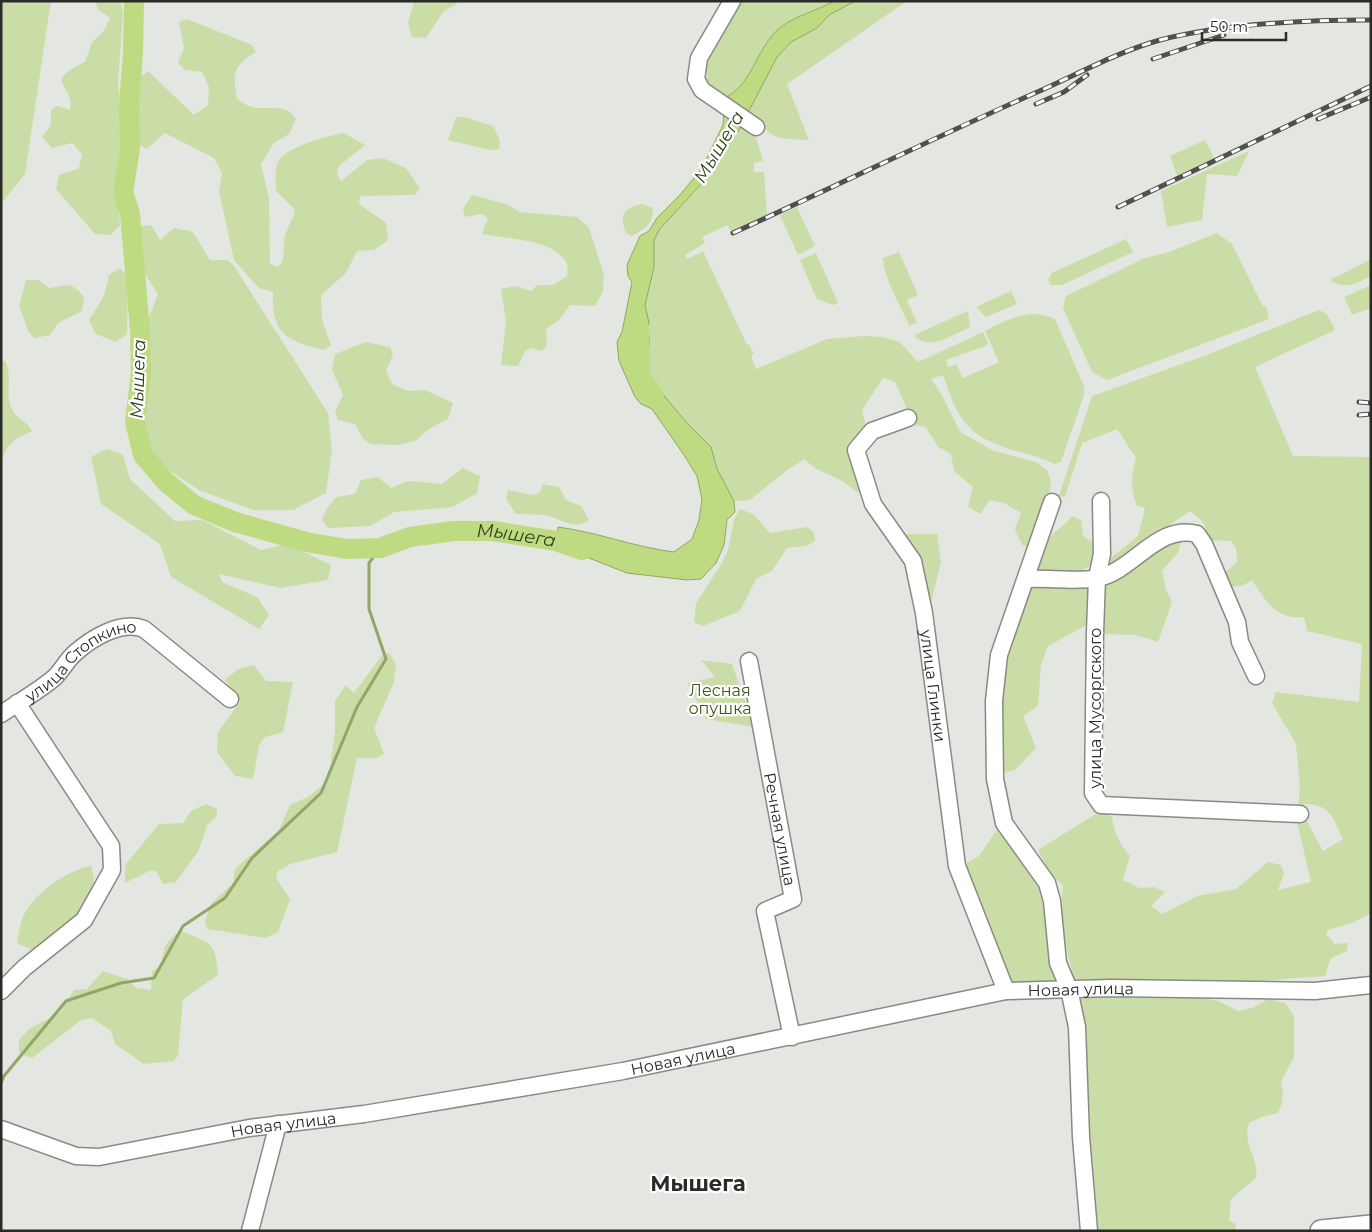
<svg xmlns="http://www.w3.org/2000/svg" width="1372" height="1232" font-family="Montserrat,sans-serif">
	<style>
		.green { fill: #cbdda7 }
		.water { fill: #bfdb81; stroke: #92a667 }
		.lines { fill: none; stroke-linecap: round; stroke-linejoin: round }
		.stream { stroke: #92a667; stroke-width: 3 }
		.river { stroke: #bfdb81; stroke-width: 20 }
		.minor-casing { stroke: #898a86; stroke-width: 19 }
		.major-casing { stroke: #898a86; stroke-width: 24 }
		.minor { stroke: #fff; stroke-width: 16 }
		.major { stroke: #fff; stroke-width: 21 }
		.rail-casing { stroke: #50514e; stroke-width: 5 }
		.rail { stroke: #fff; stroke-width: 3; stroke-dasharray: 9; stroke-linecap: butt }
		.labels { text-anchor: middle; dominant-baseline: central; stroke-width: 4.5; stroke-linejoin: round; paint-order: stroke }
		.street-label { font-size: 16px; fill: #2a2b29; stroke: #fff }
		.park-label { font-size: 16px; fill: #455515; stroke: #fff }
		.water-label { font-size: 18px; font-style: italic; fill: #323d17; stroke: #fff }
		.district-label { font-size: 21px; font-weight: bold; fill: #2a2b29; stroke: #fff }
	</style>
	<rect width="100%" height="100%" fill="#e4e6e1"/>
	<path class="green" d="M1,1H51L25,174L1,204Z
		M95,1H120L123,13L118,83L123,144L117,179L120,226L110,235L95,234L56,189L59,175L79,168L82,154L72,143L52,148L42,137L51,125V110L57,106L70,110C76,83 39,84 85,62L92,42L104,31L110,18L98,9Z
		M414,1H461L443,12L426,38L412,37L408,23Z
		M739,1H834C814,13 786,17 771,37C755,57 749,87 725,98L707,81L706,65Z
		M855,1H907L787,84L809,140C770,139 776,139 748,113L777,57L791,42L817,28L829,15Z
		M187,19L252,45L256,52C232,66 233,74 237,99C242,102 247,106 252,107C269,111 284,101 296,119L289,134L274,143L261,164L269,198L270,264L278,267C288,257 281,245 286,232C289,224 293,219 295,210L276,191C276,182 274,168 279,160C287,147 330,135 344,133L365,145L339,166L337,174L341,181L367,160L383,158L406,168L420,189L414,195L360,196L359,204L386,223L388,240L374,250L357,251L346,273L321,295L322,320L331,345L324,350C287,341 271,334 273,292L259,288L234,260L219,191L222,173L214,158L165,133L147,149L138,144L133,81L148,71L194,115L208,105L209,87L202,72L185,70L178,63L184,48L179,22Z
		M456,117H464L493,126L500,140L499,149L490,150L448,140Z
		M742,125L755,134L763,161L754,163V172H764L767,216L731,232L727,225L702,237L705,243L685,255L687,259L703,251L747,345L749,344L754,354L751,356L756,369L827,339L864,336L883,337L900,342L918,362L983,332L988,344L986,346L946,360L948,367L956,364L963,378L999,362L985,331C1011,319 1027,307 1055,319L1084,386V395L1061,462L1055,464C1021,448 980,450 959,414C952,403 948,388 943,375L931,379L942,395L960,432L994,451L1036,462L1047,470L1051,481L1049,494L1032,548L1022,545L1015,529L1021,513L1004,503L990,500L980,514L968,507L973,487L954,471L951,454L938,447L926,427L914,425L895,382L883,378L862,410L867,431L855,444L868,496C856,494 850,485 840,480C827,473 814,470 805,459L787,470L750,500L734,501L717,469L711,447L686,422L650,379L640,375L636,366L645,331L647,310L645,305L654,267V240L659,230L701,184L729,136L738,132Z
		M1205,140L1214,158L1177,176L1170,156Z
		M1249,151L1237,176L1207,174L1202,220L1167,227L1161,191Z
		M472,195L506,204L520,212L577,217L589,228L604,275L603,291L595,306L570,305L559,320L546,329L547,345L542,351L533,348L525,351L518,366L501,365L506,322L501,289L516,286L531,291L537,285H553L567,276C575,240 508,239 482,234L488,218L481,214L465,217L463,209Z
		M642,204L653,208C653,225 645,228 632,236L626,233C619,215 623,208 642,204Z
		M797,207L815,246L798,255L780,215Z
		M151,225L160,240L174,228L193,232L210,260H227L234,266L328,413L332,451L326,493L293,510H253L199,490L155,461L145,440V327L158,294L144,273L141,226Z
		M1217,233L1232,244L1262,305L1266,307L1269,319L1107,380L1092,372L1063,308L1066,296L1145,258L1169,252Z
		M1126,239L1133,252L1062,285H1051L1048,280L1052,273Z
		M899,252L918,295L907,300L917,323L909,325C900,304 884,280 883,258Z
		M816,253L838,303L833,305L817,299L800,260Z
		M1371,259V276C1356,284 1345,290 1330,280Z
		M120,268L128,278L127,334L116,342L96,334L89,320L104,296L109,275Z
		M26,280H39L49,288C68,285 71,281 84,297L82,311L58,323L50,335L35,338L29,333L19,306Z
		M1371,285V308L1352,315L1344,297Z
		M1011,291L1017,304L986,317L976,307Z
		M1319,310L1327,314L1335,329L1333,331L1255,367L1293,456L1371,457V913L1352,923L1328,930L1326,934L1335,944L1348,943L1347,951L1331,958L1325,976L1233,983L1076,984C1066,951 1059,921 1063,886L1049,871L1038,850L1102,810L1112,817C1114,833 1119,843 1130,856L1123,880L1139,888L1154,887L1165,892L1151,906L1162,914L1197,896L1236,889L1268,862L1281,865L1284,874L1278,890L1311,882L1296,817L1304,816L1323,851L1343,839C1333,818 1331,804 1304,804L1302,814L1298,811L1300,786L1296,744L1272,703L1276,692L1359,702L1362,644L1307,631L1304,617C1277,620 1266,602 1252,580L1242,586L1226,587L1221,576L1237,562L1236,548L1231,541L1205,540C1209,525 1201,519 1190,511L1168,526V535L1181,542L1178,553L1162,571L1166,590L1172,602L1158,642L1135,635L1102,634L1107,561L1138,536L1145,508L1137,506C1130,489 1131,476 1136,458L1117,429L1082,443L1065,497L1059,496L1092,396L1204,356Z
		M968,311L970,327C954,334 928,353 914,335Z
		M366,342L390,347L393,355L386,370L392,384L407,391L425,390L453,403L448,419L429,429L415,441L398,445L371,444L363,439L355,424L338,420L335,411L343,395L332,370L335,354Z
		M1,361H5C14,376 3,395 13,411C17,419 27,421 32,431C11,441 4,445 1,468Z
		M107,449L123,455L130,479L175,521L202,520L261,550L287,544L331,565L328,580L280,588L219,574L222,582L257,597L269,615L259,629L171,577L160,544L101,504L91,457Z
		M463,468L480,476L477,493L452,507L394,512L370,526L328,528L322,520L326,510L336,497L355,494L361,480L378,477L391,488L408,481L442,484Z
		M543,484L559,487L566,500L581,506L589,520C575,531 560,518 544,515C535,514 525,514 516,514L506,499L508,490L533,495L540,492Z
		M740,509L753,514L770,533L807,527L814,533L815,541L806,546L787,548L772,571L756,579L740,611L703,626L694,622L696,603L721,565L728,550L734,520Z
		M1072,516L1081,520L1083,536L1097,545V558C1079,579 1066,573 1040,573L1036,565C1039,556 1043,543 1051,536C1058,528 1066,525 1072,516Z
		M904,534H937L941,562L930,606Z
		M1031,584L1088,585L1092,604L1089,624L1048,646L1041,665L1038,706L1023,716L1036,748L1016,769L1005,773L1000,771L999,729L1004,654Z
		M389,653L396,664L394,682L374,728L384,754L377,758H357L337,852L290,864L278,871L276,878L290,899L278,932L265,938L207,929L205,921L211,904L233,883L235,869L279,830L290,805L308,797L328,781L335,732V701L346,685L354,693L383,654Z
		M701,660L732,664L754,727L706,719L688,683L715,677Z
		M254,665L266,681L293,682L283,732L265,737L259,745L253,779L235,776L217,752L218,732L240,702L225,680L238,669Z
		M206,804L217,809V816L207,825L199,850L176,882L163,884L156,871H149L125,883V865L159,824L183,823L191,811Z
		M998,828L1041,888L1057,976L1055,983L1009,985L963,865L979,856Z
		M91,866C105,904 60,933 32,950L17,943C19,934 20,921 25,913C36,892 69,869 91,866Z
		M181,931C210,943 216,941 218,975L183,999L178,1056L173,1061L144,1064L115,1044L111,1031L92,1018L81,1020L32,1058L19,1053V1040L29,1029L59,1013L74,990L87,989L103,971L127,979L136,988L151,990L152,972L162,964C162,949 167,938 181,931Z
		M1088,994L1195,996L1218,1001L1238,1011L1252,1008L1268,999L1285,1003L1294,1016V1057L1281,1082C1284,1094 1283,1102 1278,1113L1264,1116L1249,1123C1242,1147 1259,1155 1256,1178L1231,1199L1229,1221L1236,1224L1235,1231H1096L1088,1133L1084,1029L1079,998Z"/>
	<path class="water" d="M834,1H855L829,15L817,28L791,42L777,57L738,132L729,136L701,184L659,230L654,240V267L645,305L649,323L645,331L649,336V347L637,358L636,366L640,375L650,379L686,422L711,447L717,469L734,501L735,512L727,520L724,545L716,563L701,579L687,580L627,573L556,545L558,527C597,532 634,547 674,552L692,539L699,520L702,499L697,476L684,455L652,409L641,404L635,397L619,361L617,342L622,332L632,282L628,276L627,265L640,236L649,231L657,218L680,195L702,168L723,125L725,98C749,86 755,57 771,37C786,17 814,13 834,1Z"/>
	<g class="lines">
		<path class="stream" d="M1,1083L4,1076L66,1001L121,983L154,978L183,926L225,898L252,858L321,793L357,707L386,659L369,609V563L380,548"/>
		<g class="river">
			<path id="s1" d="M134,1L133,53L129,103L130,149L123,192L130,214L140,330L141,373L135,422L143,455L166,482L194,505L235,522L306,542L347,549L380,548L410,537L454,531H493L556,541L582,550"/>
			<path d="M639,329L640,375L654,396"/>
		</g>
		<defs>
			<g id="minor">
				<path d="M732,1L699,58L696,79L702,90L756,127"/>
				<path id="s2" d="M908,418L872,431L856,450L873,504L913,561L924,613L957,866L1006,991"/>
				<path d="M1101,501L1102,554L1097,578L1095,632L1093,793L1101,805L1300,814"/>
				<path d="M1052,502L999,655L994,701L995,779L1004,823L1047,883L1052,901L1058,963L1069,989L1077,1027L1081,1137L1089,1231"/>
				<path d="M1028,579C1049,578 1078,582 1098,578C1133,571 1158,523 1197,534L1204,544L1237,622L1240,642L1256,676"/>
				<path id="s3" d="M749,661L793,899L765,911L792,1037"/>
				<path id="s4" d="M1,714C19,702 39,691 55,677C62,670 67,660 75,653C92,638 121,620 144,629L230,699"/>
				<path d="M1,991L24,968L84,920L112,870L111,846L17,703"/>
				<path id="s5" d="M1,1129L76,1156L99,1157L249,1128L364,1114L623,1071L1006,991L1111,988L1315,991L1371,985"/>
				<path d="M250,1231L278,1124"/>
			</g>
			<path id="major" d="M1321,1231L1371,1226"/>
		</defs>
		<use href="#minor" class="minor-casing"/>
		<use href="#major" class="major-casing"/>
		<use href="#minor" class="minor"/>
		<use href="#major" class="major"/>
		<defs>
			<path id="rail" d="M1153,59L1224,35
				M1036,104L1064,92L1087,75
				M1318,119L1371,97
				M1118,207L1371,86
				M733,233C834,187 934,138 1035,93C1076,75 1117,52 1160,40C1222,24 1307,20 1371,20
				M1359,402L1371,403
				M1359,415L1371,414"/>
		</defs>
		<use href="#rail" class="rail-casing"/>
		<use href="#rail" class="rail"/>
	</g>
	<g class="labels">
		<g class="street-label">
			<text stroke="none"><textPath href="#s4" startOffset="98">улица Стопкино</textPath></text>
			<text stroke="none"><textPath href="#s2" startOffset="316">улица Глинки</textPath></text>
			<text transform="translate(1095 708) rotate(-90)">улица Мусоргского</text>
			<text stroke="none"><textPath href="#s3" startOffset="171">Речная улица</textPath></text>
			<text stroke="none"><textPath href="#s5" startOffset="1100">Новая улица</textPath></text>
			<text stroke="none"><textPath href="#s5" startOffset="695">Новая улица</textPath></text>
			<text stroke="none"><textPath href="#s5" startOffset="290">Новая улица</textPath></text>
		</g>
		<g class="park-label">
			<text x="720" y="690">Лесная<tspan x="720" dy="18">опушка</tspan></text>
		</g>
		<g class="water-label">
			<text transform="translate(719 147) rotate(-59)">Мышега</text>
			<text transform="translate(138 379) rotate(-88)">Мышега</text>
			<text stroke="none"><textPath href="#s1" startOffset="861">Мышега</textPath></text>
		</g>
		<g class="district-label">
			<text x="698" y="1183">Мышега</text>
		</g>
	</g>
	<rect width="1372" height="1232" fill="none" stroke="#2a2b29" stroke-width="5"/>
	<path d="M1202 32v8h84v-8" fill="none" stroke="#2a2b29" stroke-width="2.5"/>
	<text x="1210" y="32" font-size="15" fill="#2a2b29" stroke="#ffffff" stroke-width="4" paint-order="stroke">50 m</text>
</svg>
